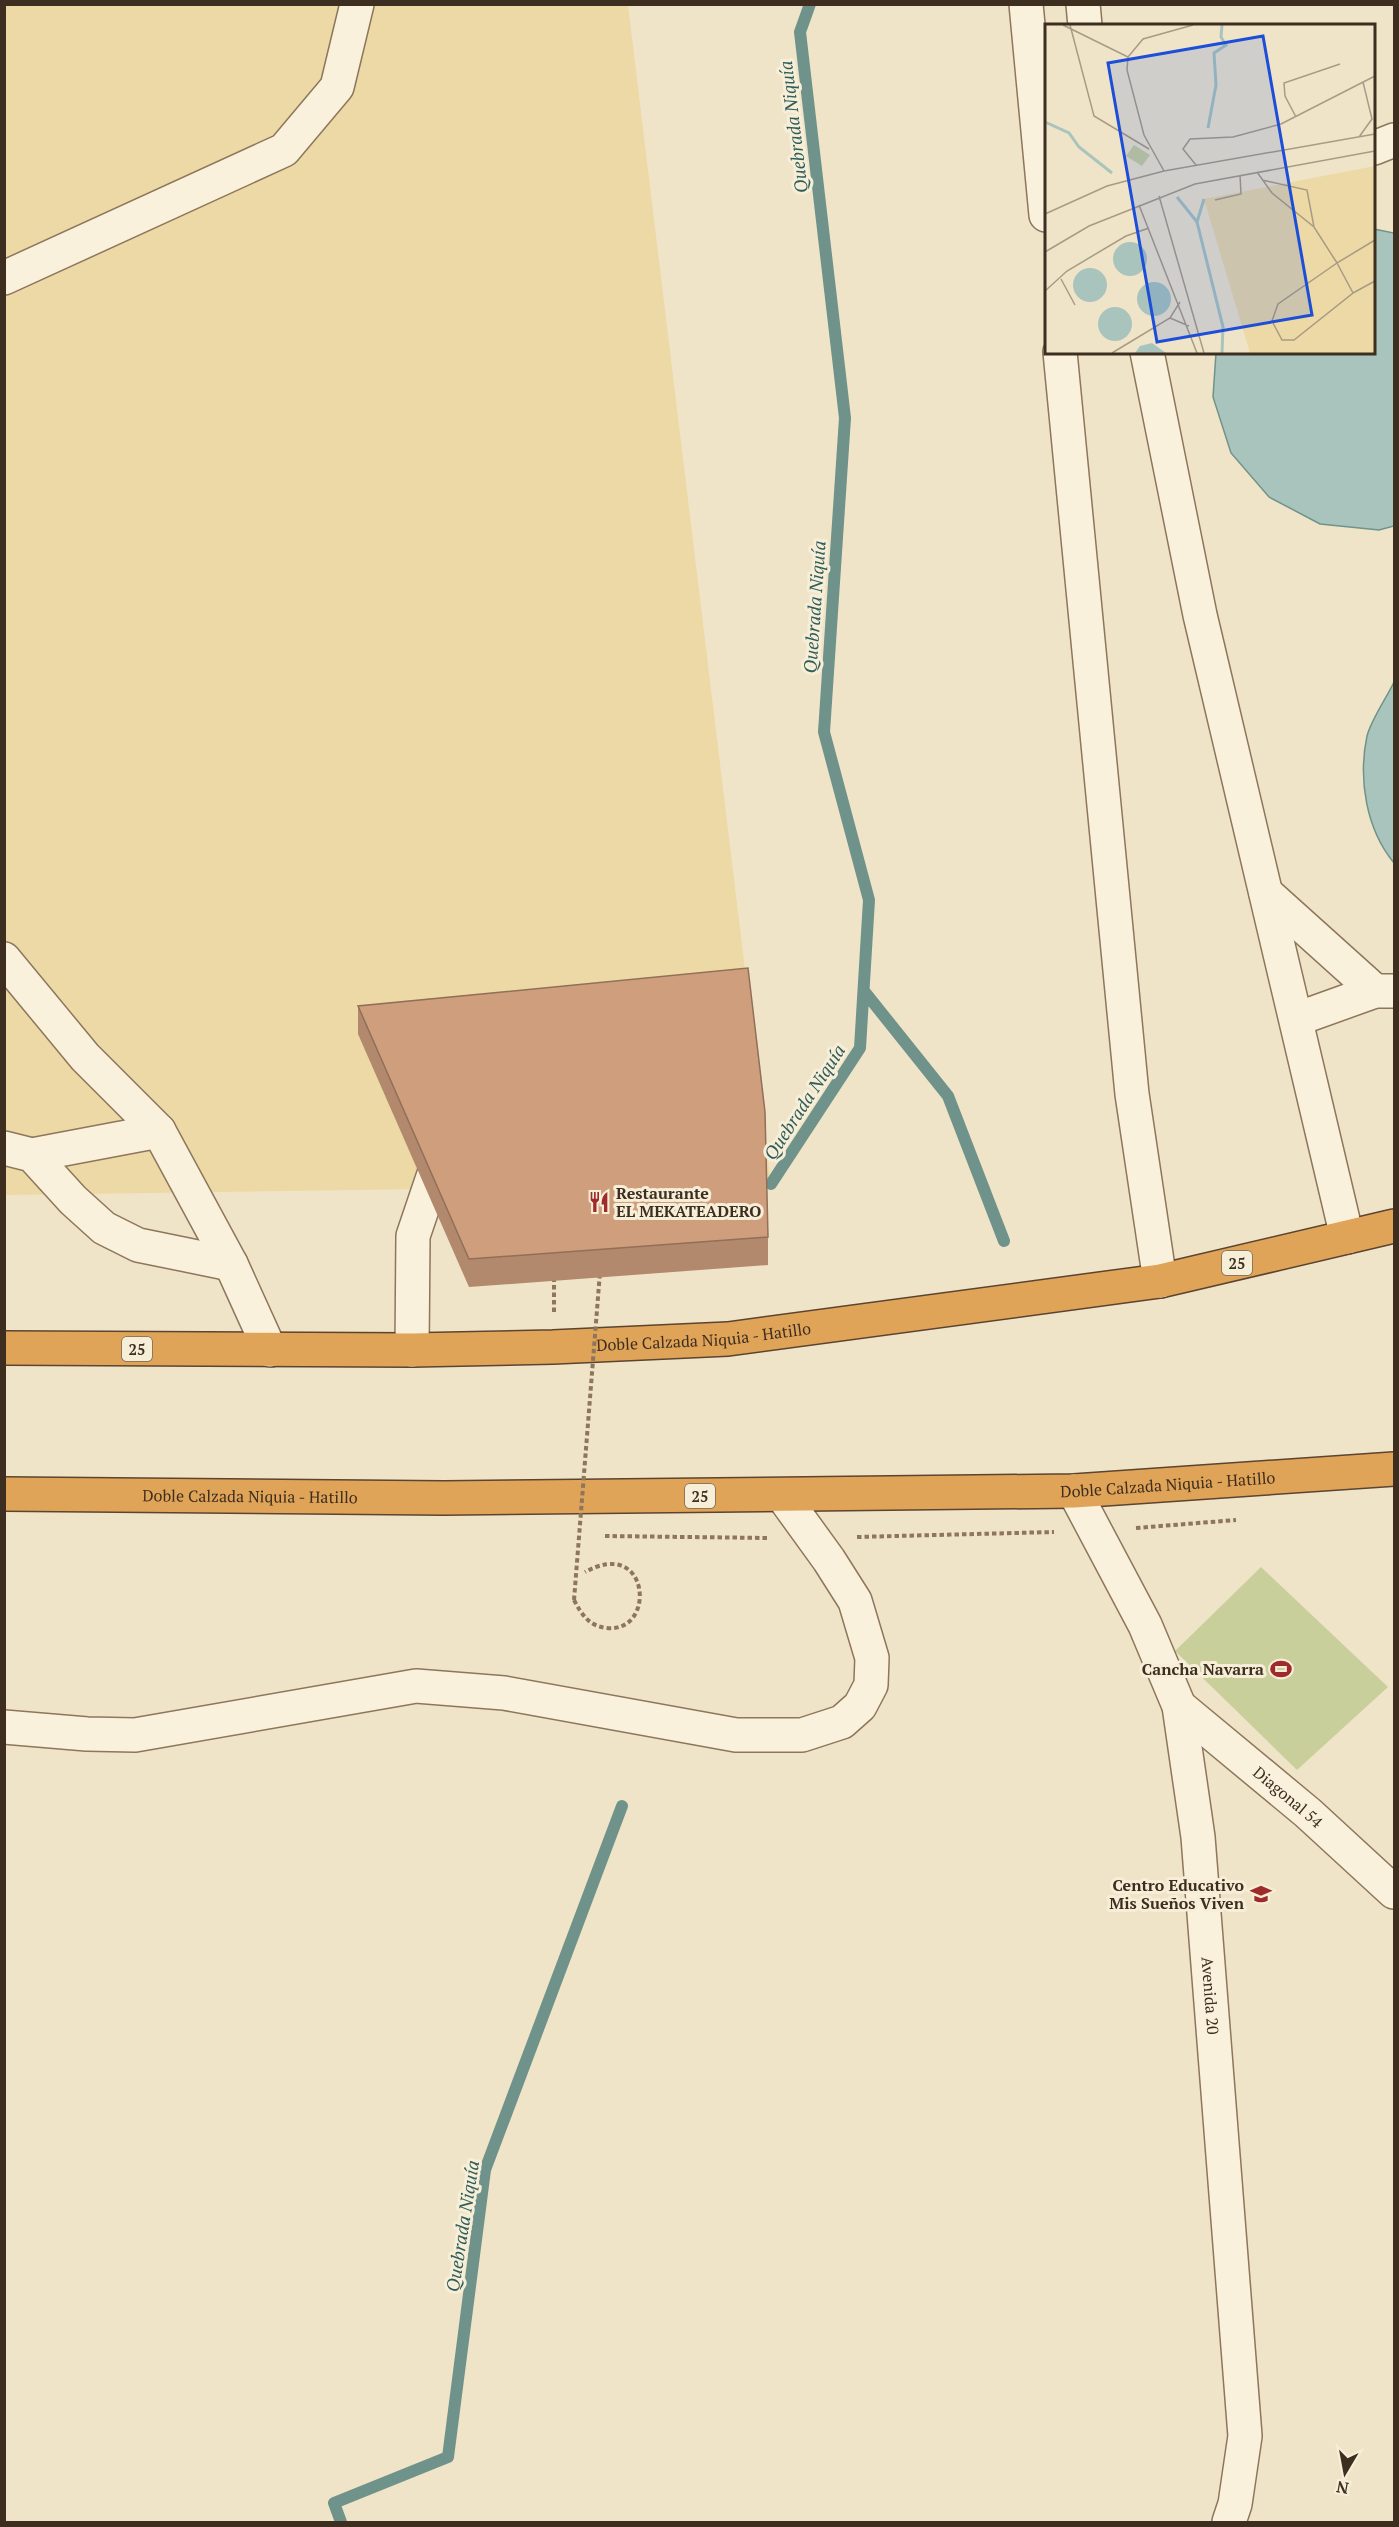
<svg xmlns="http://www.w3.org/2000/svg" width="1399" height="2527" font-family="'PT Serif',serif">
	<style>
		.green { fill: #c9cf9b }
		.sand { fill: #ecd9a5 }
		.water { fill: #a9c4bc; stroke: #6f938a; stroke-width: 1.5 }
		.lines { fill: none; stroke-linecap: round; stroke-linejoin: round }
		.stream { stroke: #6f938a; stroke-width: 12 }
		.minor-casing { stroke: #8d765c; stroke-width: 36 }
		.highway-casing { stroke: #5b4430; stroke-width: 36 }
		.path { stroke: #8d765c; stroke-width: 4; stroke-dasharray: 4.5 3; stroke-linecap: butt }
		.minor { stroke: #faf1dc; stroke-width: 33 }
		.highway { stroke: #e0a458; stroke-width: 33 }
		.path-bridge { stroke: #8d765c; stroke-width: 4; stroke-dasharray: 4.5 3; stroke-linecap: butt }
		.wall { fill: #b2896c }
		.building { fill: #cf9f7d; stroke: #916f58; stroke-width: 1.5 }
		.labels { text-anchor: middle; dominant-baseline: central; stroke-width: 6; stroke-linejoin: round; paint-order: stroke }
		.shield { fill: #f7eed8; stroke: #756857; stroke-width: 1.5 }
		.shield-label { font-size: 15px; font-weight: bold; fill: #3d2e20 }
		.poi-label { font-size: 16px; font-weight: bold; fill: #3d2e20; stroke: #f7eed8; text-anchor: end }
		.street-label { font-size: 16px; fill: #3d2e20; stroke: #f7eed8 }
		.water-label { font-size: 18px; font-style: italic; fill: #2f5d5a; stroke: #f7eed8 }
		.inset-river { fill: none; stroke: #a9c4bc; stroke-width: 3 }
		.inset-road { fill: none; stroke: #a89b85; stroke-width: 1.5 }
		.view { fill: #1d4ed8; fill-opacity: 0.15; stroke: #1d4ed8; stroke-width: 3 }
		.inset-edge { fill: none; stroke: #3d2e20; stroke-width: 3 }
	</style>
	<rect width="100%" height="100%" fill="#f0e4c8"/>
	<path class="green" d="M1261,1567L1388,1687L1297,1770L1175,1651Z"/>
	<path class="sand" d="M4,5H628L771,1184L5,1195Z"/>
	<path class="water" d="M1374,229L1394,233V526L1379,530L1320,524L1269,497L1231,453L1213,397L1216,353L1374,352Z
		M1394,682V863C1366,829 1358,779 1367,736C1371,720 1387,697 1394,682Z"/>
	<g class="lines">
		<path class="stream" d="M864,991L948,1096L1004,1241
			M771,1184L860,1048L869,900L824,732L845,418L800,32L810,4
			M341,2522L334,2503L448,2457L485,2170L622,1806"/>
		<defs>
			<g id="minor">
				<path d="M1026,4L1046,215"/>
				<path d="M1083,4L1085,26"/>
				<path d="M1374,148L1394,140"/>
				<path d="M4,278L284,150L337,87L357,4"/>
				<path d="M1060,352L1132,1094L1160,1281"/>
				<path d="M1147,352L1200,615L1347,1237"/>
				<path d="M1266,893L1375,991"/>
				<path d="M4,959L85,1057L159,1131L231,1264L270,1350"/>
				<path d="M1297,1019L1375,991H1393"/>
				<path d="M4,1148L32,1155L73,1200L104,1228L138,1245L231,1264"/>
				<path d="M32,1155L159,1131"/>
				<path d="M412,1350L413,1236L434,1174L455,1162"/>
				<path id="s1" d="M1074,1491L1145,1625L1179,1706L1198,1837L1245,2436L1235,2504L1229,2522"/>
				<path id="s2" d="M1179,1706L1308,1813L1394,1892"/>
				<path d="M4,1727L87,1734L135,1735L416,1686L504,1693L736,1735H802L842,1722L860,1706L871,1685L872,1658L855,1601L829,1560L782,1495"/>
			</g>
			<g id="highway">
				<path id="s3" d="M4,1348L412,1350L553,1347L728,1339L1160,1281L1394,1226"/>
				<path id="s4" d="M4,1494L444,1498L1074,1491L1394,1469"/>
			</g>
		</defs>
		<use href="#minor" class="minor-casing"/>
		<use href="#highway" class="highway-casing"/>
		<path class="path" d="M554,1312V1277
			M1136,1528L1236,1520
			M605,1536L769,1538
			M857,1537L1054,1532
			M574,1600C582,1615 589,1626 607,1628C657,1633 650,1536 585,1572"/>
		<use href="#minor" class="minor"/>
		<use href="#highway" class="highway"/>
		<path class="path-bridge" d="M574,1600L600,1272"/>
	</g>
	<path class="wall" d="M358,1006L768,1237V1265L469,1287L358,1034Z"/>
	<path class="building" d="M748,968L765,1112L768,1237L469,1259L358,1006Z"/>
	<defs>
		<symbol id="restaurant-bare" viewBox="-9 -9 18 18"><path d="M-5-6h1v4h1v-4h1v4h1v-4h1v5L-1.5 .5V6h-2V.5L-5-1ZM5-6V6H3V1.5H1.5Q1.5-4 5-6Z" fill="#9e2a2b" stroke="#f7eed8" stroke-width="2.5" paint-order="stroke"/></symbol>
		<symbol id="stadium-bare" viewBox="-9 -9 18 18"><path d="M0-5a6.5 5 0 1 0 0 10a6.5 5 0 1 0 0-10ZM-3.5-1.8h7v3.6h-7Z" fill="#9e2a2b" stroke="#f7eed8" stroke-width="2.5" paint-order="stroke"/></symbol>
		<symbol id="school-bare" viewBox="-9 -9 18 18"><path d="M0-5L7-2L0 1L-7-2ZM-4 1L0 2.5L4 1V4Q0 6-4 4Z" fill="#9e2a2b" stroke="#f7eed8" stroke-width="2.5" paint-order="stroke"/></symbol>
	</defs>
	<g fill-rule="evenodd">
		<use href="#restaurant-bare" x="584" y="1187" width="30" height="30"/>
		<use href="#stadium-bare" x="1266" y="1654" width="30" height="30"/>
		<use href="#school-bare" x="1246" y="1879" width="30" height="30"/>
	</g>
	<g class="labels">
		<g class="shield">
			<rect x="1222" y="1251" width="30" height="24" rx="4.5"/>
			<rect x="122" y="1337" width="30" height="24" rx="4.5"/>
			<rect x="685" y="1484" width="30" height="24" rx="4.5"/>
		</g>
		<g class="shield-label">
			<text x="1237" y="1263">25</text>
			<text x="137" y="1349">25</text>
			<text x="700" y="1496">25</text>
		</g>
		<g class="poi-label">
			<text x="616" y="1193" text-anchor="start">Restaurante<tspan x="616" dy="18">EL MEKATEADERO</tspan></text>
			<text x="1264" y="1669">Cancha Navarra</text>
			<text x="1244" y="1885">Centro Educativo<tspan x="1244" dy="18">Mis Sueños Viven</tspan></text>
		</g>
		<g class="street-label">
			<text stroke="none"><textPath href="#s3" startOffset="700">Doble Calzada Niquia - Hatillo</textPath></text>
			<text stroke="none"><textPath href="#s4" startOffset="1164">Doble Calzada Niquia - Hatillo</textPath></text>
			<text stroke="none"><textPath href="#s4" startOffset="246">Doble Calzada Niquia - Hatillo</textPath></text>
			<text stroke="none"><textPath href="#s2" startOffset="142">Diagonal 54</textPath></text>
			<text stroke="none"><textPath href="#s1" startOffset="531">Avenida 20</textPath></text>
		</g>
		<g class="water-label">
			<text transform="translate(793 127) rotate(-97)">Quebrada Niquía</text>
			<text transform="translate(814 607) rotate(-86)">Quebrada Niquía</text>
			<text transform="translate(804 1102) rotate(-57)">Quebrada Niquía</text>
			<text transform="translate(462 2226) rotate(-81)">Quebrada Niquía</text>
		</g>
	</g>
	<g transform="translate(1045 24)">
		<rect width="330" height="330" fill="#f0e4c8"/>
		<path d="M89,121L105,131L97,142L81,132Z" fill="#c9cf9b"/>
		<path d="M330,142V329H205L159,175Z" fill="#ecd9a5"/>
		<path d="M68 235a17 17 0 1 1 34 0a17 17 0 1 1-34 0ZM28 261a17 17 0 1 1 34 0a17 17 0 1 1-34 0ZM92 275a17 17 0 1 1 34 0a17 17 0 1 1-34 0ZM53 300a17 17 0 1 1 34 0a17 17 0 1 1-34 0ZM107,319L121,329H90L95,322Z" fill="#a9c4bc"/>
		<path class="inset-river" d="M0,98L24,109L34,123L67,149M163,104L171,61L169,29L181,21L176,13L177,1M132,173L152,198M159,175L152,198L178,303L177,329"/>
		<path class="inset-road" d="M18,1L83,33M25,1L49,92L104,125M251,93L240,72L239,59L295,40M314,113L327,95L318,58M151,141L138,125L145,115L188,113L236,100L330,52M119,147L99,111L82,46L83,33L98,15L148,1M212,148L227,169L269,203L292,239L330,216M217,156L262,166L269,203M114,172L159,329M170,176L196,170L195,151M94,181L152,329M0,190L62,162L119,147L330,110M0,228L44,202L150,160L330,127M292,239L308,269L249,316H237L227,297L233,280ZM16,255L30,281M0,267L22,247L81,212L104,204M308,269L330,257M125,294L144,302M67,329L125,294L135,278"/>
		<path class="view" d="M218,12L267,291L112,318L63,39Z"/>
		<rect width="330" height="330" class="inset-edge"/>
	</g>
	<rect width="1399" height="2527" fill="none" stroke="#3d2e20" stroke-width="12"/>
	<g transform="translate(1345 2473) rotate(190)" stroke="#f7eed8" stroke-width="4.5" paint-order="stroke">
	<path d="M0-4.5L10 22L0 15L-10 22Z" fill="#3d2e20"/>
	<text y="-9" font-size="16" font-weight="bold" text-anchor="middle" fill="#3d2e20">N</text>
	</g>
</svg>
